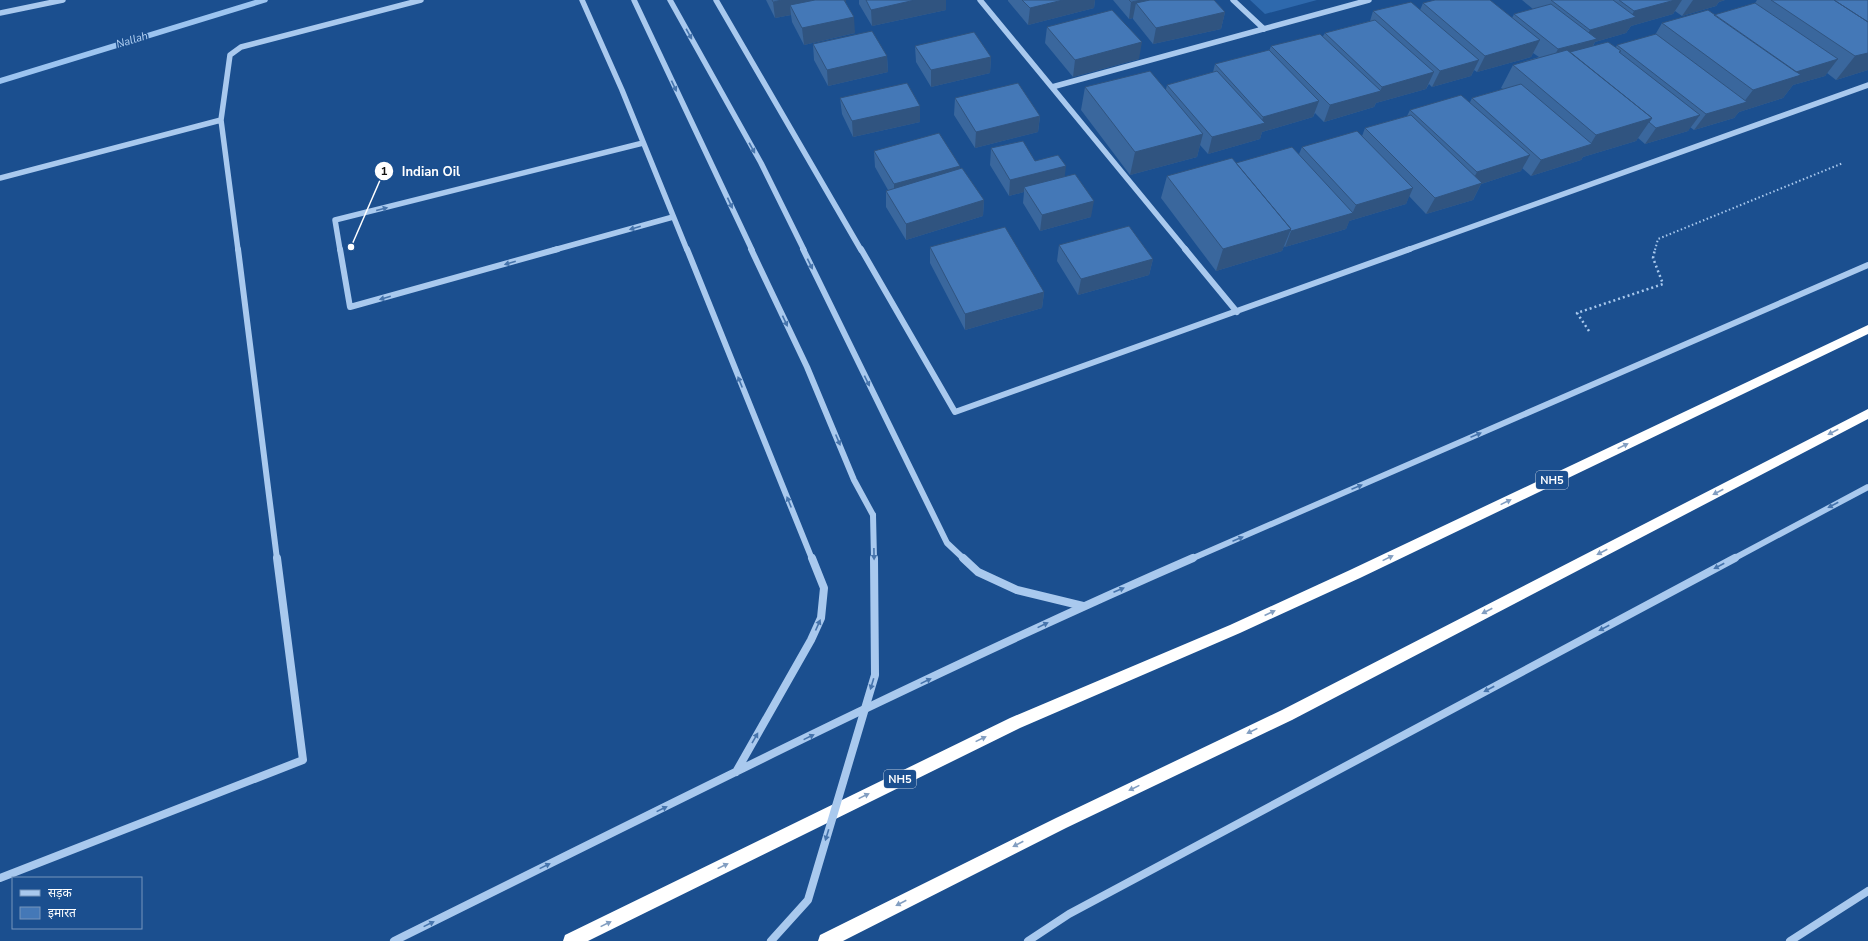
<svg xmlns="http://www.w3.org/2000/svg" width="1868" height="941" font-family="'Nunito Sans','Noto Sans Devanagari',sans-serif">
	<style>
		.green { fill: #2e69ad }
		.lines { fill: none; stroke-linecap: round; stroke-linejoin: round }
		.stream { fill: #9cc4f0; fill-rule: evenodd }
		.path-far1 { stroke: #a9c9ee; stroke-width: 2; stroke-dasharray: 1.5 2.5; stroke-linecap: butt }
		.path { stroke: #a9c9ee; stroke-width: 2.5; stroke-dasharray: 2 3; stroke-linecap: butt }
		.minor-far2 { stroke: #a9c9ee; stroke-width: 5.5 }
		.minor-far1 { stroke: #a9c9ee; stroke-width: 6 }
		.minor { stroke: #a9c9ee; stroke-width: 8 }
		.highway { fill: #fff; fill-rule: evenodd }
		.minor-bridge-far1 { stroke: #a9c9ee; stroke-width: 6 }
		.minor-bridge { stroke: #a9c9ee; stroke-width: 8 }
		.wall { fill: #3a679d }
		.shaded-wall { fill: #305480 }
		.building { fill: #4478b7; stroke: #305480 }
		.oneway { fill: #4674ac }
		.oneway2 { fill: #829ec1 }
		.labels { text-anchor: middle; dominant-baseline: central; stroke-width: 3; stroke-linejoin: round; paint-order: stroke }
		.far-water-label { font-size: 11px; font-style: italic; fill: #b5d3f5; stroke: #1b4f8f }
		.shield { fill: #1b4f8f; stroke: #bbcadd; stroke-width: 1 }
		.shield-label { font-size: 11px; font-weight: bold; fill: #fff }
		.leader { fill: none; stroke: #fff; stroke-width: 1.5 }
		.callout-dot { fill: #fff; stroke: #1b4f8f; stroke-width: 1.5 }
		.mark-label { font-size: 12px; text-anchor: middle; font-weight: bold; fill: #111 }
		.callout-label { font-size: 13px; text-anchor: middle; font-weight: bold; fill: #fff; stroke: #1b4f8f; stroke-width: 3; stroke-linejoin: round; paint-order: stroke }
	</style>
	<rect width="100%" height="100%" fill="#1b4f8f"/>
	<path class="green" d="M1250,0H1317L1265,14Z"/>
	<g class="lines">
		<path class="stream" d="M255,0H268L267,2L0,84V78Z"/>
		<path class="path-far1" d="M1655,250L1658,239L1843,163"/>
		<path class="path" d="M1589,331L1577,313L1663,284L1653,258L1655,249"/>
		<path class="minor-far2" d="M582,0L622,90L687,250
			M634,0L752,250
			M670,0L761,163L804,250
			M716,0L861,250
			M980,0L1186,250
			M1233,0L1264,29
			M0,13L63,0
			M1052,87L1369,0
			M221,120L230,55L241,47L421,0
			M0,178L221,120L238,250
			M340,250L335,220L643,143
			M554,250L673,217
			M1407,250L1868,85"/>
		<path class="minor-far1" d="M238,249L277,559
			M340,249L350,307L558,249
			M687,249L812,559
			M751,249L807,367L854,480L873,515
			M803,249L947,543L964,559
			M861,249L955,412L1410,249
			M1185,249L1237,312
			M1191,559L1868,265
			M1733,559L1868,487"/>
		<path class="minor" d="M963,558L978,572L1017,590L1083,606
			M736,772L811,640L821,618L824,588L812,558
			M0,878L303,760L277,558
			M394,941C659,810 922,676 1193,558
			M1028,941L1069,914L1735,558
			M1790,941L1868,891"/>
		<path class="highway" d="M1868,325V334L1360,578L1240,633L1020,728L588,941H563L565,935L1010,718L1230,625L1350,570Z
			M1868,409V419L1292,720L1066,828L843,941H818L820,935L1056,818L1282,710Z"/>
		<path class="minor-bridge-far1" d="M873,515L874,559"/>
		<path class="minor-bridge" d="M771,941L808,900L875,675L874,558"/>
	</g>
	<path class="wall" d="M766,0H846V3L855,33L804,45L792,22L791,15L775,18Z
		M859,0H946V10L872,26L859,4Z
		M1008,0H1095L1094,8L1028,25L1008,1Z
		M1113,0H1214L1225,12L1221,29L1153,44L1133,19V18L1129,19Z
		M1522,0H1725L1719,2L1716,6L1682,16L1675,11L1673,14L1631,26L1626,33L1595,42L1593,46L1616,47L1617,45L1655,35L1662,23L1714,15L1755,3L1757,0H1868V70L1836,80L1827,73L1825,76L1793,85L1783,98L1739,112L1734,118L1694,130L1690,127L1688,131L1645,144L1638,138L1636,141L1583,157L1581,160L1531,176L1522,168L1521,171L1481,184L1473,200L1426,214L1409,196L1406,204L1349,221L1346,229L1285,247L1284,246L1282,251L1216,271L1161,198L1167,176L1236,163L1299,154L1302,147L1362,136L1365,128L1407,116L1410,110L1470,102L1472,98L1503,89L1501,88L1513,65L1539,57L1533,53L1531,57L1477,72L1474,70L1471,76L1432,87L1429,84L1426,89L1376,103L1374,107L1324,122L1315,113L1313,117L1262,132L1260,139L1208,154L1200,145L1197,157L1130,175L1081,110L1085,87L1166,89L1167,85L1213,72L1215,64L1269,51L1271,46L1323,36L1325,33L1370,21L1373,11L1420,10L1423,3L1512,18L1514,14L1533,9Z
		M1047,27L1139,59L1073,77L1045,43Z
		M813,44L887,56L888,72L828,86L814,60Z
		M915,46L991,57L990,73L931,87L916,62Z
		M840,98L920,122L853,137L842,114Z
		M955,98L1040,116L1038,132L975,148L954,115Z
		M991,148L1035,161L1064,177L1091,217L1040,231L1023,203L1024,192L1009,196L990,165Z
		M874,151L960,166V169L984,200L983,216L906,240L886,207V191L888,190L875,167Z
		M1059,245L1153,259L1149,275L1078,295L1057,261Z
		M930,247L1044,292L1042,308L965,330L930,263Z"/>
	<path class="shaded-wall" d="M782,0H846V3L795,14L790,5L791,15L775,18L773,2Z
		M915,0H946V10L872,26L871,10Z
		M1063,0H1095L1094,8L1028,25L1030,8Z
		M1142,0H1197L1136,3L1133,18L1129,19L1131,2Z
		M1675,0H1682L1673,14L1631,26L1626,33L1595,42L1587,55L1549,66L1558,49L1583,43L1590,30L1630,19L1634,11Z
		M1693,0H1725L1719,2L1716,6L1682,16Z
		M1225,12L1221,29L1153,44L1156,28Z
		M854,17L855,33L804,45L802,28Z
		M1540,40L1531,57L1477,72L1485,56Z
		M1142,42L1139,59L1073,77L1075,60Z
		M1868,53V70L1836,80L1855,56Z
		M887,56L888,72L828,86L827,70Z
		M991,57L990,73L931,87V70Z
		M1838,59L1825,76L1793,85L1783,98L1739,112L1734,118L1694,130L1706,114L1743,103L1753,90L1791,73Z
		M1479,60L1471,76L1432,87L1440,71Z
		M1434,72L1426,89L1376,103L1374,107L1324,122L1330,105L1380,91L1382,87Z
		M1319,101L1313,117L1262,132L1260,139L1208,154L1212,137L1261,124L1263,117Z
		M920,106V122L853,137L852,121Z
		M1700,115L1688,131L1645,144L1656,128Z
		M1040,116L1038,132L975,148L976,132Z
		M1652,118L1636,141L1583,157L1581,160L1531,176L1541,160L1590,145L1596,135Z
		M1203,134L1197,157L1130,175L1135,152Z
		M1530,155L1521,171L1481,184L1473,200L1426,214L1435,198L1469,187L1477,172Z
		M960,166V182L894,200V184Z
		M1066,166L1064,182L1024,187V192L1009,196L1010,180Z
		M1413,188L1406,204L1349,221L1356,205Z
		M984,200L983,216L906,240V224Z
		M1094,201L1091,217L1040,231L1042,215Z
		M1353,213L1346,229L1285,247L1291,231Z
		M1291,229L1282,251L1216,271L1223,249Z
		M1153,259L1149,275L1078,295L1081,279Z
		M1044,292L1042,308L965,330V314Z"/>
	<path class="building" d="M772,0H782L773,2Z
		M815,0H844L854,17L802,28L790,5Z
		M866,0H915L871,10Z
		M1022,0H1063L1030,8Z
		M1129,0H1142L1131,2Z
		M1150,0H1214L1225,12L1156,28L1136,3Z
		M1435,0H1490L1540,40L1485,56L1423,3Z
		M1551,0H1613L1636,17L1590,30Z
		M1619,0H1675L1634,11Z
		M1771,0H1834L1868,22V53L1855,56Z
		M1834,0H1868V22Z
		M1411,2L1479,60L1440,71L1373,11Z
		M1755,3L1838,59L1796,72L1714,15Z
		M1551,4L1597,39L1558,49L1514,14Z
		M1112,10L1142,42L1075,60L1047,27Z
		M1708,10L1801,75L1753,90L1662,23Z
		M1375,20L1434,72L1382,87L1325,33Z
		M872,31L887,56L827,70L813,44Z
		M974,32L991,57L931,70L915,46Z
		M1320,34L1381,91L1330,105L1271,46Z
		M1656,34L1747,102L1706,114L1617,45Z
		M1608,42L1621,51L1619,52L1700,115L1656,128L1649,122L1652,118L1570,52Z
		M1269,50L1319,101L1263,117L1215,64Z
		M1567,50L1652,118L1596,135L1513,65Z
		M1150,71L1203,134L1135,152L1085,87Z
		M1217,71L1265,123L1212,137L1167,85Z
		M907,83L920,106L852,121L840,98Z
		M1018,83L1040,116L976,132L955,98Z
		M1521,84L1592,144L1541,160L1472,98Z
		M1461,95L1530,155L1477,172L1410,110Z
		M1411,115L1482,183L1435,198L1365,128Z
		M1357,131L1413,188L1356,205L1302,147Z
		M939,133L960,166L894,184L874,151Z
		M1023,141L1035,161L1058,155L1066,166L1010,180L991,148Z
		M1292,147L1353,213L1291,231L1290,230L1291,229L1236,163Z
		M1232,158L1291,229L1223,249L1167,176Z
		M962,168L984,200L906,224L886,191Z
		M1075,174L1094,201L1042,215L1024,187Z
		M1129,226L1153,259L1081,279L1059,245Z
		M1005,227L1044,292L965,314L930,247Z"/>
	<defs><path id="oneway-solid" d="M-6-.8H1V-3.2L6.5 0L1 3.2V.8H-6Z"/></defs>
	<g class="oneway">
		<use href="#oneway-solid" transform="translate(689 34) rotate(61)"/>
		<use href="#oneway-solid" transform="translate(674 86) rotate(65)"/>
		<use href="#oneway-solid" transform="translate(752 148) rotate(61)"/>
		<use href="#oneway-solid" transform="translate(730 203) rotate(65)"/>
		<use href="#oneway-solid" transform="translate(382 209) rotate(-14)"/>
		<use href="#oneway-solid" transform="translate(635 228) rotate(164)"/>
		<use href="#oneway-solid" transform="translate(510 263) rotate(164)"/>
		<use href="#oneway-solid" transform="translate(810 264) rotate(64)"/>
		<use href="#oneway-solid" transform="translate(385 298) rotate(164)"/>
		<use href="#oneway-solid" transform="translate(785 321) rotate(65)"/>
		<use href="#oneway-solid" transform="translate(867 381) rotate(64)"/>
		<use href="#oneway-solid" transform="translate(740 382) rotate(-112)"/>
		<use href="#oneway-solid" transform="translate(1476 435) rotate(-23)"/>
		<use href="#oneway-solid" transform="translate(838 440) rotate(67)"/>
		<use href="#oneway-solid" transform="translate(1357 487) rotate(-23)"/>
		<use href="#oneway-solid" transform="translate(789 502) rotate(-112)"/>
		<use href="#oneway-solid" transform="translate(1833 505) rotate(152)"/>
		<use href="#oneway-solid" transform="translate(1238 539) rotate(-23)"/>
		<use href="#oneway-solid" transform="translate(874 554) rotate(89)"/>
		<use href="#oneway-solid" transform="translate(1719 566) rotate(152)"/>
		<use href="#oneway-solid" transform="translate(1119 590) rotate(-23)"/>
		<use href="#oneway-solid" transform="translate(818 625) rotate(-66)"/>
		<use href="#oneway-solid" transform="translate(1043 625) rotate(-26)"/>
		<use href="#oneway-solid" transform="translate(1604 628) rotate(152)"/>
		<use href="#oneway-solid" transform="translate(926 681) rotate(-26)"/>
		<use href="#oneway-solid" transform="translate(872 684) rotate(107)"/>
		<use href="#oneway-solid" transform="translate(1489 689) rotate(152)"/>
		<use href="#oneway-solid" transform="translate(809 737) rotate(-26)"/>
		<use href="#oneway-solid" transform="translate(755 738) rotate(-60)"/>
		<use href="#oneway-solid" transform="translate(662 809) rotate(-26)"/>
		<use href="#oneway-solid" transform="translate(827 835) rotate(107)"/>
		<use href="#oneway-solid" transform="translate(545 866) rotate(-26)"/>
		<use href="#oneway-solid" transform="translate(429 924) rotate(-26)"/>
	</g>
	<g class="oneway2">
		<use href="#oneway-solid" transform="translate(1833 432) rotate(153)"/>
		<use href="#oneway-solid" transform="translate(1623 446) rotate(-26)"/>
		<use href="#oneway-solid" transform="translate(1718 492) rotate(153)"/>
		<use href="#oneway-solid" transform="translate(1506 502) rotate(-26)"/>
		<use href="#oneway-solid" transform="translate(1602 552) rotate(153)"/>
		<use href="#oneway-solid" transform="translate(1388 558) rotate(-26)"/>
		<use href="#oneway-solid" transform="translate(1487 611) rotate(153)"/>
		<use href="#oneway-solid" transform="translate(1270 613) rotate(-25)"/>
		<use href="#oneway-solid" transform="translate(1252 731) rotate(154)"/>
		<use href="#oneway-solid" transform="translate(981 739) rotate(-26)"/>
		<use href="#oneway-solid" transform="translate(1134 788) rotate(154)"/>
		<use href="#oneway-solid" transform="translate(864 796) rotate(-26)"/>
		<use href="#oneway-solid" transform="translate(1018 844) rotate(153)"/>
		<use href="#oneway-solid" transform="translate(723 866) rotate(-26)"/>
		<use href="#oneway-solid" transform="translate(901 903) rotate(153)"/>
		<use href="#oneway-solid" transform="translate(606 924) rotate(-26)"/>
	</g>
	<g class="labels">
		<g class="far-water-label">
			<text transform="translate(132 40) rotate(-17)">Nallah</text>
		</g>
		<g class="shield">
			<rect x="1536" y="471" width="32" height="18" rx="3"/>
			<rect x="884" y="770" width="32" height="18" rx="3"/>
		</g>
		<g class="shield-label">
			<text x="1552" y="480">NH5</text>
			<text x="900" y="779">NH5</text>
		</g>
	</g>
	<path class="leader" d="M351 247L384 171"/>
	<g class="callout-dot">
		<circle cx="351" cy="247" r="4"/>
		<circle cx="384" cy="171" r="10"/>
	</g>
	<g class="mark-label">
		<text x="384" y="175">1</text>
	</g>
	<g class="callout-label">
		<text x="431" y="176">Indian Oil</text>
	</g>
	<rect x="12" y="877" width="130" height="52" fill="#1b4f8f" stroke="#7695bc"/>
	<rect x="20" y="890" width="20" height="6" fill="#a9c9ee" stroke="#7695bc"/>
	<text x="48" y="897" font-size="12" fill="#ffffff">सड़क</text>
	<rect x="20" y="907" width="20" height="12" fill="#4478b7" stroke="#7695bc"/>
	<text x="48" y="917" font-size="12" fill="#ffffff">इमारत</text>
</svg>
